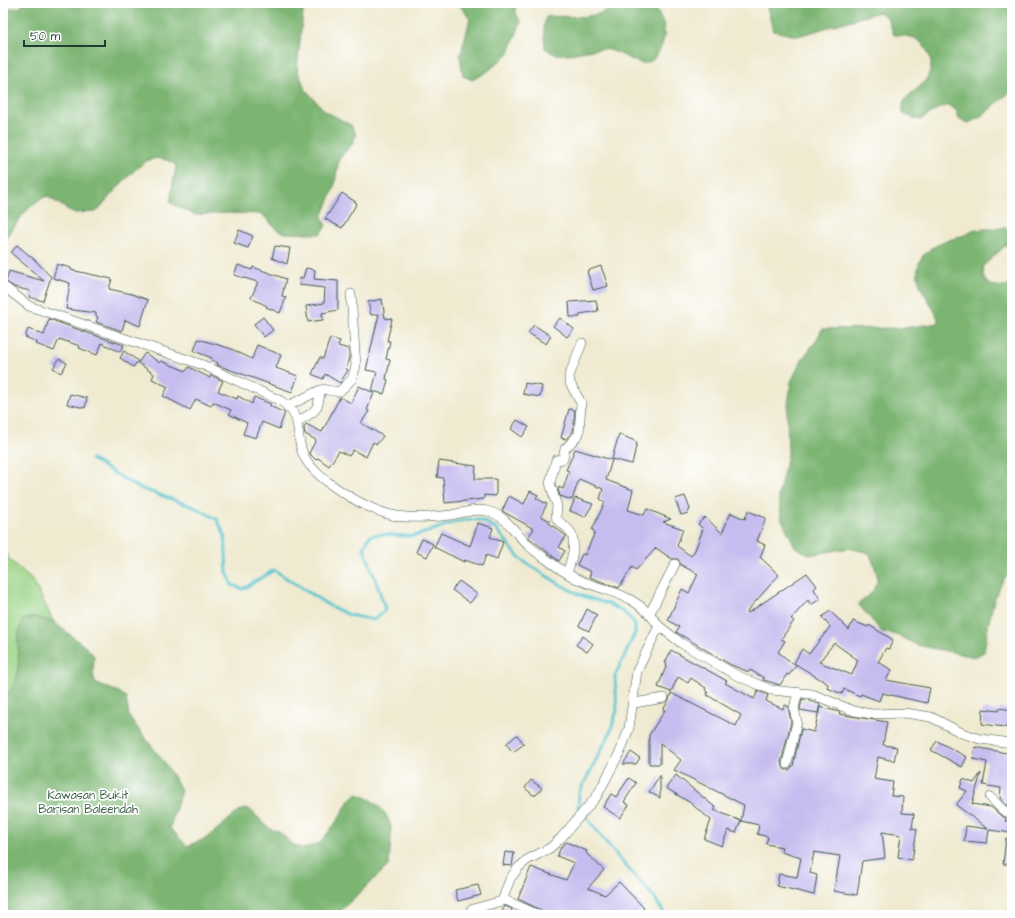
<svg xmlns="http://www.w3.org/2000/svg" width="1015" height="918" font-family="'Architects Daughter',sans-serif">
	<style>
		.green { fill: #9ad385; stroke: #5c885c }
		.forest { fill: #7bb572; stroke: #4d7953 }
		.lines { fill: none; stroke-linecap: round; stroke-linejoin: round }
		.stream { stroke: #57c4cf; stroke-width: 3 }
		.building { fill: #c6bcef; fill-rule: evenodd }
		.minor-casing { stroke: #3e574b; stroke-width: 10 }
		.minor { stroke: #fff; stroke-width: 9 }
		.labels { text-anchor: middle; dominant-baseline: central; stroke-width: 3.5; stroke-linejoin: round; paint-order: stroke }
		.park-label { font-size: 12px; fill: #3e6248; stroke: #fff }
	</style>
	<rect width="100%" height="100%" fill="#fff"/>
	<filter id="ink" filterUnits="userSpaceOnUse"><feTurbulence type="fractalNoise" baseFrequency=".025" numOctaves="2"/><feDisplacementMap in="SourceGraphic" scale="8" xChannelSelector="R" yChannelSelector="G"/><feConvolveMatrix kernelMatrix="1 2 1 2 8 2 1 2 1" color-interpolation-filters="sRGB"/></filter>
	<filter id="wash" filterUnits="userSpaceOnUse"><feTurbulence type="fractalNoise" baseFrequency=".012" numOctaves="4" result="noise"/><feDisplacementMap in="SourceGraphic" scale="16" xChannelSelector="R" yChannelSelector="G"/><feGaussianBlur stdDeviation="0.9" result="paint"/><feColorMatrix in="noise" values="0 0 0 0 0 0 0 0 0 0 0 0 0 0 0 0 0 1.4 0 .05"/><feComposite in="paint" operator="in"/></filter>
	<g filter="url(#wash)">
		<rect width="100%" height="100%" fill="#efead0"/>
		<path class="green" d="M3,550L11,561L33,581L54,622L34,617L18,638C19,658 21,684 3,697Z"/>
		<path class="forest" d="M24,3H304L297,69L305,89L325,111L351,125L356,135L352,144L339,159L334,188L322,217L326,226L320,234L285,233L276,229L262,214L227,213L195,215L171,203C170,190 175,178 176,165C167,159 157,156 147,161C131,170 109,198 96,212L73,213L47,196C27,204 15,226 3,244V9L19,8Z
			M458,3H515L516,13L521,22L509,53L487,72L472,80L463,76L460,57L470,19Z
			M616,3H653C656,10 661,18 664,25C667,38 658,65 642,63C629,61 617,49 601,49C589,49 563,58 552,53C550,52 547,49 545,48L544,26L546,17C571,14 597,23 616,3Z
			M766,3H1012V91C997,101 985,117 968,123L959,119L956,110L948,105L939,108L920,120L903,114C903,110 902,105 904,102C907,96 912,93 917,89C930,78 936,64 926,49C918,36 909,36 894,35L887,17L879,12L798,36L773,31Z
			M1006,227L1010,236L1006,245L984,265C980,287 994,288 1012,285V570C991,589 989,625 984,652L975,657L917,645L896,635L882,632L858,604C883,587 880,577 869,553L849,548L810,555L795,547L782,520L778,496L788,454L787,414L791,382L802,359L816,341L822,329L903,328L939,323C936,309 925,298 920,285C910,253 935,245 958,237C964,236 970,232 975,230C985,228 995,230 1006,227Z
			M34,617L54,622L87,648L94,656L93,673L95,683L119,692L126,697L129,717L165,763L181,790L170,828L187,846L207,838L239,811L248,808L269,828L279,832L294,845L304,849L320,843L340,817L349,800L357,794C370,797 386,809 390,824C393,833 389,854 389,865L336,915H3V697C22,684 18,660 18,640C18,633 21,625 23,619Z"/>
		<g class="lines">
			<path class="stream" d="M91,459L137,487L194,507L217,519L225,536L227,572L232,585L243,589L274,570L328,605L349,615L374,620L385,610C380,588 370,568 364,547L370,536C385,532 397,537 412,536C434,533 457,516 479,520C502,525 508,551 525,562C544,574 563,588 583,596C605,604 620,604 635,624V633L615,676L617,710L610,733L579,793L578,807L618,857L654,897L665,915"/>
		</g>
		<g id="blocks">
			<path class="building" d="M342,193L357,203L342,228L325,219Z
				M239,230L253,236L248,248L234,243Z
				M17,245L36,261L51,277L43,301L29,297L30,291L14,287L6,282L9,271L44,281L11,253Z
				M275,246L290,248L287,264L272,258Z
				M57,264L71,268V270L112,279L109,289L132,294L148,300L140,326L125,320L122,331L96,322L98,317L96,316V313L66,309L70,283L53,278Z
				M238,265L252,270L253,267L286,279L282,296L286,297L280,313L266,307L267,306L251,298L258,282L234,275Z
				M601,266L608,286L593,290L587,271Z
				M306,268L315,270L314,279L338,281V310L322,313L323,320L308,322L306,306L324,303L325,288L299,285L300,278H303Z
				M382,299L385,318L392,319L387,341H390L386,359L390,360L386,379L388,380L384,394L372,391L377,372L366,370L379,314L371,315L368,302Z
				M596,300L598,311L580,314V317H570L569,302Z
				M263,317L273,330L264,337L254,324Z
				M560,318L574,329L567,337L553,326Z
				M49,319L91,334L124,345L120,352L102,343L97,355L79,348L80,346L59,339L54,351L36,344L37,342L25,337L28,329L44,335Z
				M534,325L551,336L546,344L528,333Z
				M330,338L340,341L338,346L349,349V357L346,369L348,370L340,383L325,374L323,379L312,374L320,357L323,359Z
				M198,339L229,348L252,359L257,345L281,355L276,368L298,376L292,392L217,365L218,363L211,360L212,358L194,351Z
				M124,351L138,361L133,367L120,358Z
				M145,353L160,363L161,361L186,371L189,367L210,378L211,375L223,381L218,391L237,399L238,396L252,404L254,397L271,404L270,406L285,413L279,429L262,422L256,438L243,434L247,423L229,414L231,410L213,402L211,406L196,399L190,410L163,396L168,387L152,379L154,374L138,363Z
				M59,359L67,363L61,373L53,368Z
				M525,383L542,386L540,397L523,394Z
				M359,386L374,393L367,410L369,411L361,423L383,436L377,444L373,442L366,457L353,450L349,456L339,451L329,466L318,458L316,460L309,453L316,440L305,434L304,428L306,424L322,432L340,397L351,403Z
				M70,394L87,398L85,408L67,404Z
				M569,409L575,410L573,431L566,439L561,438Z
				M517,420L529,427L522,437L511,429Z
				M619,434L637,442L632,464L612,459Z
				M575,449L612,460L606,480L633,490L628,510L644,515L647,509L671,519L663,522L683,529L677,546L691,556L695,550L703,529L698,524L705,517L722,533L731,513L745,519L748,511L766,518L757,541L765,545L760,557L779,575L747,611L748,613L807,573L817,586L814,589L820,599L811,605L808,600L791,619L794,621L781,639L785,641L778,652L796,666L789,675L787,674L780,685L763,680L764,678L750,670L749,672L731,665L676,632L679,627L668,620L682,589L689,593L698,574L681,565L678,559H672L656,548L636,570L632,567L619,588L589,577L591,572L577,565L582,554L585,555L595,532L592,530L605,502L600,499L603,489L579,479L572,500L560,496L558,490L559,487L563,489L569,471L566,470Z
				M439,461L476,466L475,479H496V496L484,495V499L445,503L443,478L437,477Z
				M530,491L538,495L536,498L547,504L541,516L550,521L549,523L566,536L559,547L565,551L559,561L528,537L534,529L502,511L509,496L524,504Z
				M685,496L690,509L688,513L681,515L675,499Z
				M575,498L593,504L585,517L570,511Z
				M478,523L493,528L490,537L503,542L497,559L486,555L482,566L465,560L464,562L434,547L441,533L470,546Z
				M422,539L433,544L427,557L416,552Z
				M459,581L477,594L470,603L452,590Z
				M587,609L597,615L589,631L579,626Z
				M830,611L849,630L853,621L868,627L869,625L893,640L889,649L886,648L878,662L892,670L886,680L930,688L927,703L882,693L879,701L861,694L860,696L844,689L842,694L827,688L828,684L794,663L802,649L809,654L830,627L822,617ZM834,643L858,660L852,675L819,662Z
				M583,636L593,644L587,652L576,645Z
				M671,650L727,681L725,683L754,699L758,691L768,695L766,701L783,709L785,705L788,706L791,722L781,763L785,770H789L793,766L801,729L814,732L820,707L840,712L839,714L887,722L883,745L897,747L894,761L878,757L874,779L893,782L891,796L903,797L902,813L914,814L912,828L917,829L912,860L898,857L901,835L882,832L885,858L862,861L857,895L834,891L840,856L814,852L810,873L817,875L814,895L777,886L779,874L797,877L801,858L781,852L782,847L766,844L768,837L757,834L759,825L741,821L744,805L674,770L681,760L660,743V764H649V735L665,710H663L669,700L671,693L736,726L741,715L707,695L708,693L705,690L706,688L691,678L688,683L678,677L671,692L658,687L667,664L665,663Z
				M802,699L820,704L818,713L800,710Z
				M999,708L1012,710V728L982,724L983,709L999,711Z
				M517,735L524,744L513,752L506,744Z
				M937,741L967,757L962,767L931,750Z
				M975,747L1012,754L1009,776H1012V805L1008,804L1007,806L1000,798L1001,788L983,785L987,762L973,759Z
				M631,752L640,758L636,764H623Z
				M981,773L972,804L991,807L1000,815L1006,818L1005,821L1012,822V833L989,830L987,843L964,841L966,826L988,829L956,805L967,791L960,788L963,779L974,783Z
				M660,775V798L649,792Z
				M676,775L716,808L714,810L741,821L736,833L728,830L722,846L704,839L711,820L689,802L666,788Z
				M629,778L636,783L624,802L629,805L620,818L603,807L611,794L616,797Z
				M531,780L542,788L536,795H533L525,788Z
				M1006,838L1012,839V864H1003Z
				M566,842L587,851L586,853L604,870L588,888L605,895L619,882L644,908L637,915H545L541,910L518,899L531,867L566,880L574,863L557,856L561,847Z
				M505,852L514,853L512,866L503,865Z
				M478,885L481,895L458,901L455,890Z
				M505,906L512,909L511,915H500Z"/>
		</g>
	</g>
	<g filter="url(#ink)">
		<use href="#blocks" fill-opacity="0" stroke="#3e574b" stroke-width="1"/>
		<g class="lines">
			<defs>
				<path id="minor" d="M3,287L6,288L29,306L203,365L281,401C305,418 294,432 303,454C309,469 327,482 339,490C382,518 402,521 451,515C463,513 474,508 487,511C507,516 514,532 528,545C533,550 539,554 545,558C554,565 564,572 575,578C610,594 635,592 659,626L637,671L629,728L621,750L597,796L561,838L550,848L527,860L518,868L510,879L502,901L473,909L467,915
					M288,406L320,390
					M298,421C315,412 319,411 320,390C327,388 333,393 340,391L352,379L356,366L351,294
					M567,573C571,562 578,540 569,530C565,525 558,523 556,517L557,506L550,483L556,460L563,459L565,449L579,434L581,403L570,383L569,376L582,343
					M650,613L675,564
					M659,626L681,643L736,675L771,690L812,694L854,711L871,714L905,713L931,717L962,733L980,739L1012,743
					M634,703L664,698
					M787,764L797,722L794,708L798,692
					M990,797L1004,811L1012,814
					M503,899L539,915"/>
			</defs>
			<use href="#minor" class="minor-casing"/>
			<use href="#minor" class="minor"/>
		</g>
	</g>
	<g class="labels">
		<g class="park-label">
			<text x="88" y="795">Kawasan Bukit<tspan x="88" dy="14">Barisan Baleendah</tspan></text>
		</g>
	</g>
	<rect width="1015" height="918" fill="none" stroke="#fff" stroke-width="16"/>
	<path d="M24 40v6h81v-6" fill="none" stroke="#1f3d34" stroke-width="2"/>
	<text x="30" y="40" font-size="12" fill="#1f3d34" stroke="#ffffff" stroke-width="3" paint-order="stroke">50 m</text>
</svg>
